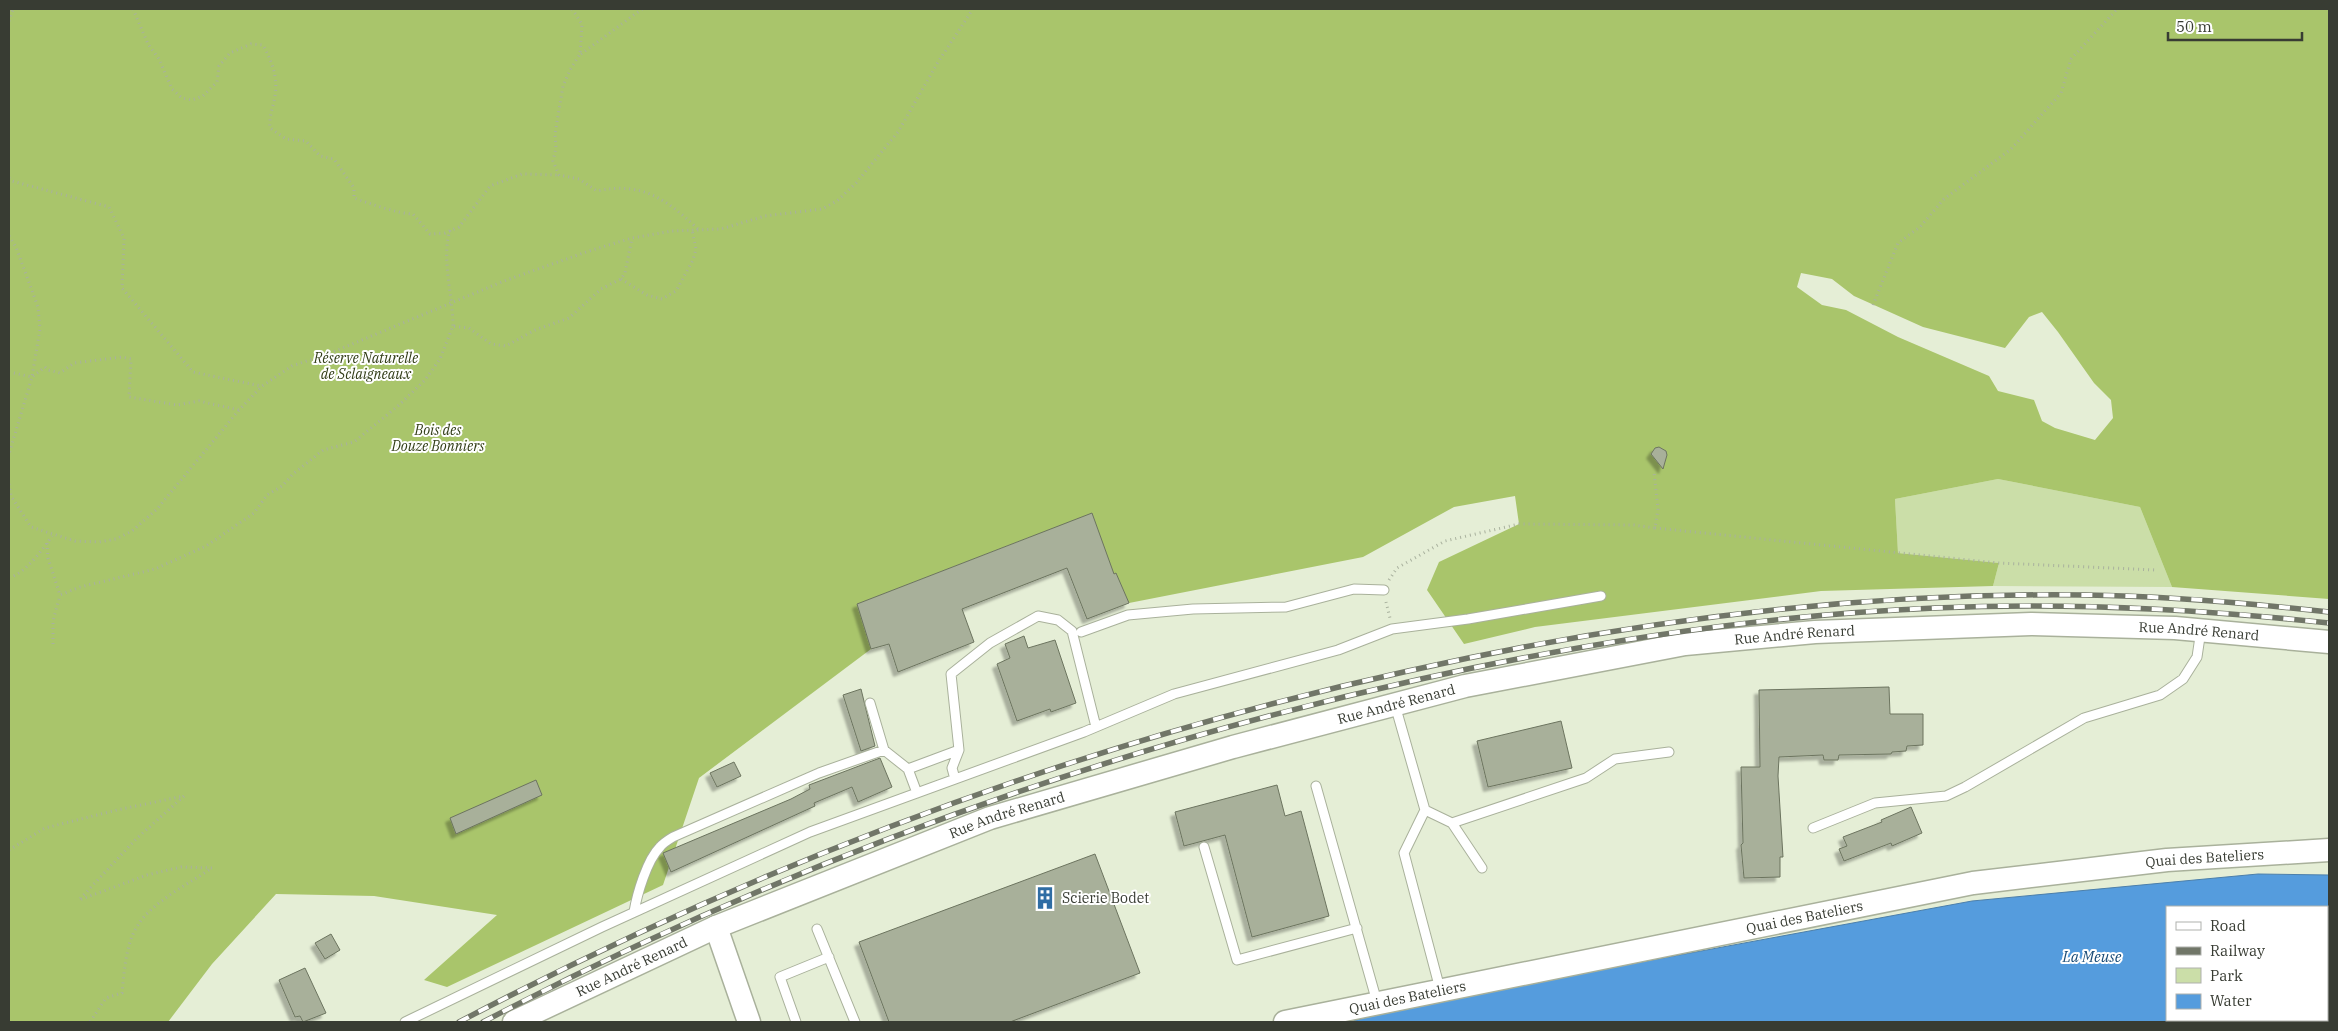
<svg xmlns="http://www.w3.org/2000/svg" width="2338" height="1031" font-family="'IBM Plex Serif',serif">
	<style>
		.green { fill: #cbdea8 }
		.forest { fill: #a9c56b; fill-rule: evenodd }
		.water { fill: #559cdd; stroke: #4c7faa; fill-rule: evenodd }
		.building { fill: #a8b09a; stroke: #6c745f; filter: url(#shadow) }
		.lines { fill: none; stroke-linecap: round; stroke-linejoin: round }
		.service-casing { stroke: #a9b19b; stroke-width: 11 }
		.tertiary-casing { stroke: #a9b19b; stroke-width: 25 }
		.path { stroke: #a9b19e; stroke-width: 3; stroke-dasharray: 1 4; stroke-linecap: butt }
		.service { stroke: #fff; stroke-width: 9 }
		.tertiary { stroke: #fff; stroke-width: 22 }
		.rail-casing { stroke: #717668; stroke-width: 5.5 }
		.rail { stroke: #fff; stroke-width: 4; stroke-dasharray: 11; stroke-linecap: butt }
		.labels { text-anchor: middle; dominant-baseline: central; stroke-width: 4; stroke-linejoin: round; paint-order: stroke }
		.park-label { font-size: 14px; font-style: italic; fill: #313c16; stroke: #fff }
		.street-label { font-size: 14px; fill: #383c33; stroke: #fff }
		.poi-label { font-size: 14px; fill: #383c33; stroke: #fff; text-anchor: start }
		.water-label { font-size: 15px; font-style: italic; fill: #184b77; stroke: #fff }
	</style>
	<defs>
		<filter id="shadow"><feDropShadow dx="-4.5" dy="4.5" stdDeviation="1" flood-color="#0004"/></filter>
	</defs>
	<rect width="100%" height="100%" fill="#e5eed6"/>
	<path class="green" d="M1998,479L2140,507L2172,587L1993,586L1999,563L1898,553L1895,499Z"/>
	<path class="forest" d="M9,9H2329V599L2172,587L2140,507L1998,479L1895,499L1898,553L1999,563L1993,586L1821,591L1535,627L1464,644L1427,590L1439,562L1519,524L1515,496L1454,507L1363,557L1129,603L1030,537L858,604L871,649L699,778L663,885L447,987L424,980L497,915L374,896L276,894L212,964L168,1022H9ZM1801,273L1832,279L1854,296L1923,327L2005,348L2029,317L2042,312L2058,332L2094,383L2111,400L2113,418L2095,440L2055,428L2042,421L2034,400L1998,391L1989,376L1898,337L1846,310L1822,305L1797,287Z"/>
	<path class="water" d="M2258,874L2329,875V1022H1349L1419,1003L1972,901ZM2167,907H2327V1020H2167Z"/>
	<path class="building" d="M1659,447L1666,451L1667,455L1663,469L1651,454L1655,448Z
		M1092,513L1114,574L1116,573L1129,603L1087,619L1067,568L962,609L974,642L898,672L889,644L871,649L857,604Z
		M1024,636L1028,648L1055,640L1076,703L1051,712L1050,709L1017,721L997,664L1010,658L1005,644Z
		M1889,687L1890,714H1923V745L1907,746L1906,751L1892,752L1891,754L1839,755L1838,760H1824L1823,755L1779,757L1778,776L1783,857H1780V877L1744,878L1741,845L1743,843L1741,767H1760L1759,690Z
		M861,689L875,746L861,751L843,695Z
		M1561,721L1572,768L1488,787L1477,741Z
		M880,758L892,787L858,802L852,787L814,803L815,806L671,872L663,853L791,799L810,789L809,785Z
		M734,762L741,776L717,787L710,773Z
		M536,780L542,795L456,834L450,818Z
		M1277,785L1285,816L1301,811L1329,916L1252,937L1225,835L1184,846L1175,812Z
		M1911,807L1922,833L1892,846L1891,843L1844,861L1839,849L1847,846L1843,837L1882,822L1881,820Z
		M1095,854L1140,973L1010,1022H889L859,942Z
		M331,934L340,950L325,959L315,943Z
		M305,968L326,1013L303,1022L300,1016L295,1017L279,980Z"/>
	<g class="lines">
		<defs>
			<path id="service" d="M1081,632L1128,615L1193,609L1286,607L1354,589L1384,590
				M870,703L884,750
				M1395,705L1425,810L1404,853L1440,989
				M908,769L917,793
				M955,779L952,768L959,750L951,674L990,643L1038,616L1058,620L1072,631L1096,727
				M1316,786L1377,1002
				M1425,810L1452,823L1586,778L1615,759L1669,752
				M1452,823L1482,868
				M1813,828L1875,803L1946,796L1965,787L2084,718L2160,695L2183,679L2197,657L2201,630
				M1204,847L1237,960L1357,928
				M634,912C637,894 647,860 660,847C663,843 668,840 673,837L819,773L884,750L908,769L959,750
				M817,929L855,1022
				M405,1022L602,927L810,832L1084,732L1174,694L1338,650L1392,629L1468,619L1601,596
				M796,1022L780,977L829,957"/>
			<g id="tertiary">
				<path d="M716,927L749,1022"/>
				<path id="s1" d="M514,1022L716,927L990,818L1233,747L1465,686L1685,644L1815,632L2031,624L2175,628L2329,642"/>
				<path id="s2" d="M1285,1022L1973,883L2167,860L2329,850"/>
			</g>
		</defs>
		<use href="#service" class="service-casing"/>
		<use href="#tertiary" class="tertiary-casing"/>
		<path class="path" d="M133,9L148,44L159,59L172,89L182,98L192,100L203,96L217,82L219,66L230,53L251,44L263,45C273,64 279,79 274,101C272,110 269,118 270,128L286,139L306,141L320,156L334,159L354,188V198C368,203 399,214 413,214L430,234L445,233L459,227L490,186L522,174L559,175
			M572,9L582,24L580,54L570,70L563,86L555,134L556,148L553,161L559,175L579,179L597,191C643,181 667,200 699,230
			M9,21L13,9
			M581,54L642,9
			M9,178L12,181L109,207L124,238L122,288L193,372L261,386
			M450,230C441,258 453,296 453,326
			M9,236L16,247L38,307L40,329L32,377L9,454
			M621,279L647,295L662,299L676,291L693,260L696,249L692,230
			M1873,305L1898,243L1920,227L1944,199L2011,149L2061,93L2071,59L2117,9
			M9,372L32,377L45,367L48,370L60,373L74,363L122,357L131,359L129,397L177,405L199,401L239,410
			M9,484L11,496L31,527L75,541L99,542L116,539L132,531L157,509L239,410L262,386L292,366L333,352L504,281L589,251L632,238L672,231L721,229L765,216L822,209L837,201L856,183L898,132L938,62L973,9
			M1655,528L1999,563L2156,570
			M47,543L48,558L60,595L80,587L155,569L206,546L254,513L267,495L282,486L293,474L323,450L354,442L398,406L425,380L440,359L453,326L469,328L491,344L506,346L535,330L569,318L601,289L621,279L625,273L632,238
			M9,577C23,576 44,548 52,536
			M1389,580L1397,568L1445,541L1519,524L1634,525L1655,528L1658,509L1654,472
			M1386,602L1390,618
			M53,644V621L60,595
			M9,850L45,828L117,810L184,796L136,839L79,900L147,875L181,867L212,868C190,883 152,902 138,925C126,942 124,973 122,993L106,998L90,1022"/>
		<use href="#service" class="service"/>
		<use href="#tertiary" class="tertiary"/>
		<defs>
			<path id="rail" d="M459,1022C760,864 1077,744 1408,671C1631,621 1858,592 2086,595C2167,596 2248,603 2329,612
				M483,1022C781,866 1092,752 1421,679C1589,642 1762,615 1935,608C2067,602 2198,609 2329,623"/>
		</defs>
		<use href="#rail" class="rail-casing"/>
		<use href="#rail" class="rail"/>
	</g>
	<defs>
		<symbol id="building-bare" viewBox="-9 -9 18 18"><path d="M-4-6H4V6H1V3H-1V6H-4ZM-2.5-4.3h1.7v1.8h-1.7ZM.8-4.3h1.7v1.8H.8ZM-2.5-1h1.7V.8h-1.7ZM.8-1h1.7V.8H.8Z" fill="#2f6da4" stroke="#fff" stroke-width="2.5" paint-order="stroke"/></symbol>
	</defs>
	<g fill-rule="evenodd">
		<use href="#building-bare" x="1029" y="882" width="32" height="32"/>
	</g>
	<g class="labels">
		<g class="park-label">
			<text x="366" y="358">Réserve Naturelle<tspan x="366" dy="16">de Sclaigneaux</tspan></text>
			<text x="438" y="430">Bois des<tspan x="438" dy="16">Douze Bonniers</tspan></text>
		</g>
		<g class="street-label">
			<text stroke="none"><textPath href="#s1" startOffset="1750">Rue André Renard</textPath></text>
			<text stroke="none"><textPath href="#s1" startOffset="1345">Rue André Renard</textPath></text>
			<text stroke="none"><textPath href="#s1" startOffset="940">Rue André Renard</textPath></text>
			<text stroke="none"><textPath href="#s1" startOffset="535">Rue André Renard</textPath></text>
			<text stroke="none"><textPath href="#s2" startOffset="935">Quai des Bateliers</textPath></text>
			<text stroke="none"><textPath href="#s2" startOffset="530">Quai des Bateliers</textPath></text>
			<text stroke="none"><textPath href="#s1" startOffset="130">Rue André Renard</textPath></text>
			<text stroke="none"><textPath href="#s2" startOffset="125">Quai des Bateliers</textPath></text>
		</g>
		<g class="poi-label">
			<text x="1062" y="898">Scierie Bodet</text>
		</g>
		<g class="water-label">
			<text x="2092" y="956">La Meuse</text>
		</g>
	</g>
	<rect width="2338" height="1031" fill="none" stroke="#383c33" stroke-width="20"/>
	<rect x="2166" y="906" width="162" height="115" fill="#ffffff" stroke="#afb1ad"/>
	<rect x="2176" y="922" width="25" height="8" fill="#ffffff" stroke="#afb1ad"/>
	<text x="2210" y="931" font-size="15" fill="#383c33">Road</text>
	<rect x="2176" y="947" width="25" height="8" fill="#717668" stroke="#afb1ad"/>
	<text x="2210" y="956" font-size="15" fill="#383c33">Railway</text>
	<rect x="2176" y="968" width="25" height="15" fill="#cbdea8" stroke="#afb1ad"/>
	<text x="2210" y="981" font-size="15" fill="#383c33">Park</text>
	<rect x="2176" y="994" width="25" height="15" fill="#559cdd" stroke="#afb1ad"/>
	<text x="2210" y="1006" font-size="15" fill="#383c33">Water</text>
	<path d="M2168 32v8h134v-8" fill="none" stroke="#383c33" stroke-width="2.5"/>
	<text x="2176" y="32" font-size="15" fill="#383c33" stroke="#ffffff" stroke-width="4" paint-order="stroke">50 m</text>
</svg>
